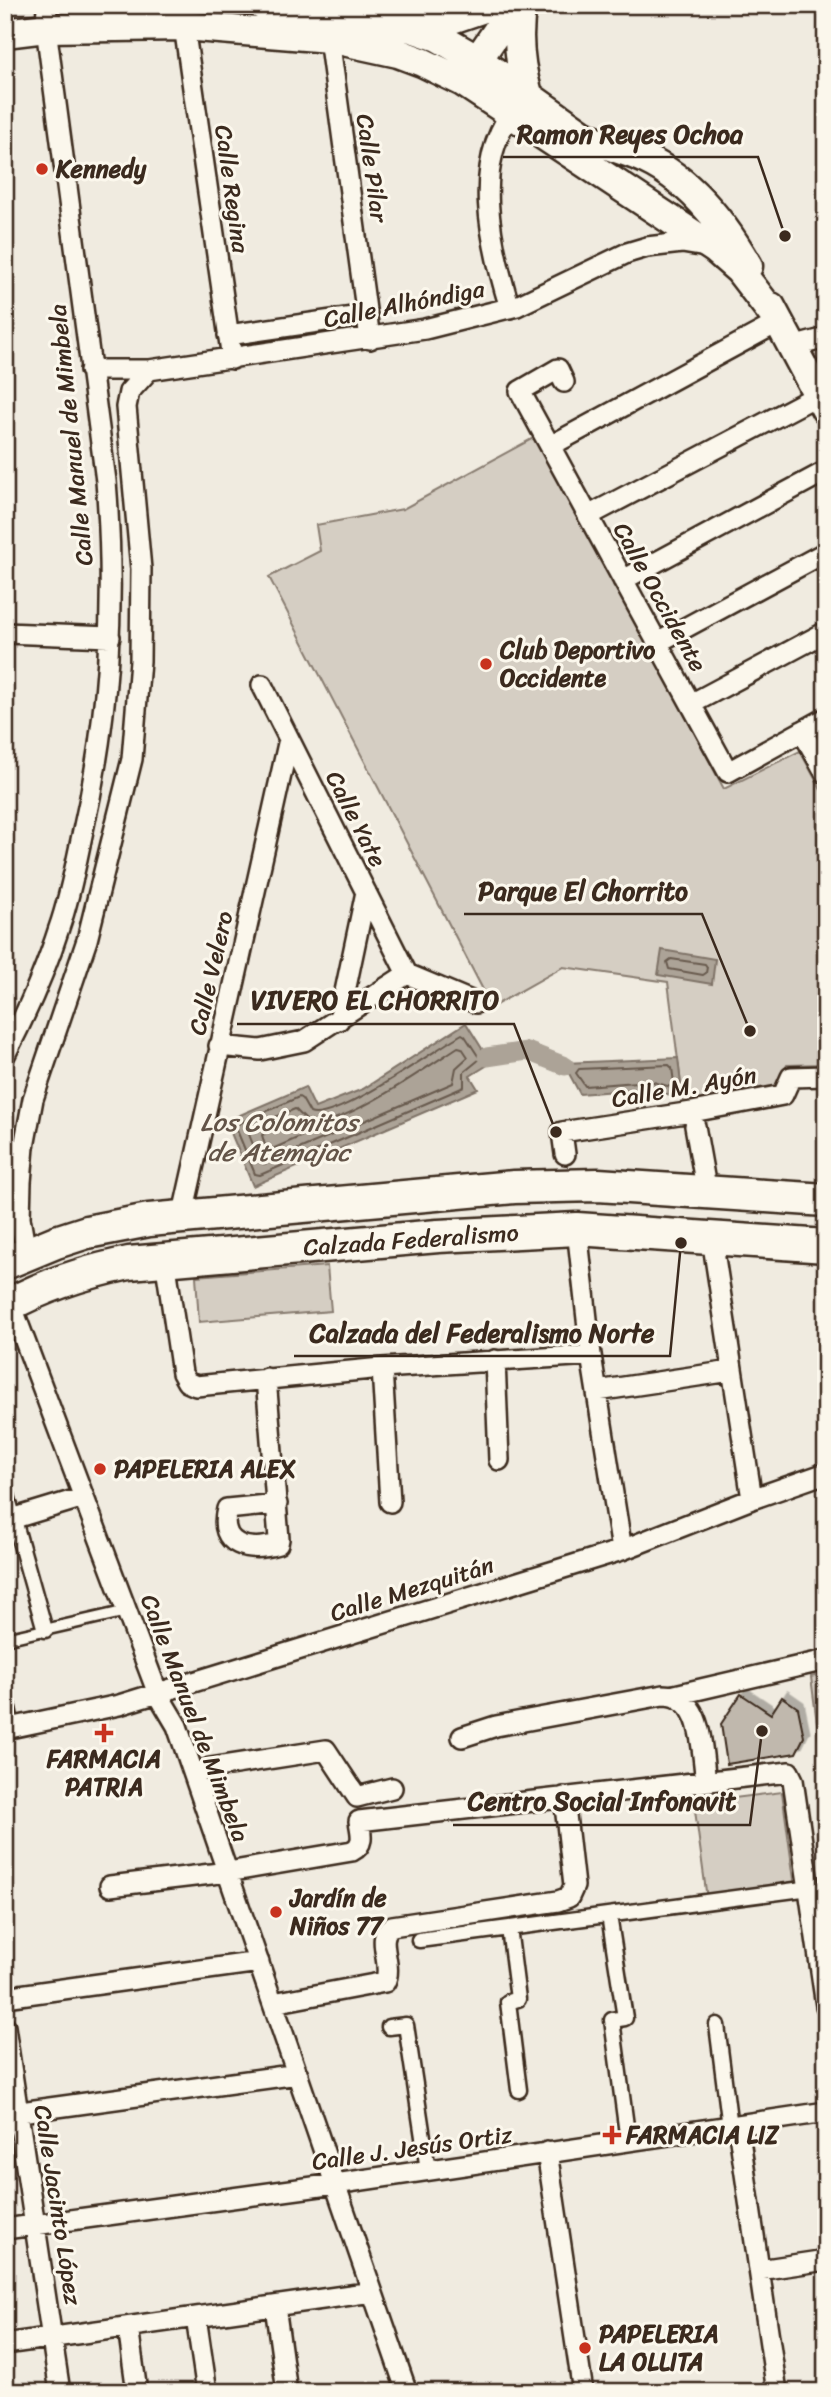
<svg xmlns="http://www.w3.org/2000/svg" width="831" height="2397" font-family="Sriracha,sans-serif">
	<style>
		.green { fill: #d5cec3; stroke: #887c70; stroke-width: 2 }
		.water { fill: #aca397; stroke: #7f7367; stroke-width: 2 }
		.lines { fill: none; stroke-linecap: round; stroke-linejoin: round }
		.shore { stroke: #685a4e; stroke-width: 2 }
		.canal { stroke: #aca397; stroke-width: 19 }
		.building { fill: #c0b8ad; stroke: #3b2a1e; stroke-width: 2; filter: url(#shadow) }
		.service-casing { stroke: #3b2a1e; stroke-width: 15 }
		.pedestrian-casing { stroke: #3b2a1e; stroke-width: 19 }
		.minor-casing { stroke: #3b2a1e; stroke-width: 24 }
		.secondary-casing { stroke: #3b2a1e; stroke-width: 33 }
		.primary-casing { stroke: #3b2a1e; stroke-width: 37 }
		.service { stroke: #fbf7ec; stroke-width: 10 }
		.pedestrian { stroke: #fbf7ec; stroke-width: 14 }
		.minor { stroke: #fbf7ec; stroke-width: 19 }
		.secondary { stroke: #fbf7ec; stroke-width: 28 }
		.primary { stroke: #fbf7ec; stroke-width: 32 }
		.poi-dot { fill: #c8321e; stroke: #fbf7ec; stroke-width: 2.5 }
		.labels { text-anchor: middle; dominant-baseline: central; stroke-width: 6; stroke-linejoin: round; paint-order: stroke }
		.street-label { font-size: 24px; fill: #3b2a1e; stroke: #fbf7ec }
		.poi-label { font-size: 24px; font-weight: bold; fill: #3b2a1e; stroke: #fbf7ec; text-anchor: start }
		.water-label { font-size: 26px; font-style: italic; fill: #635448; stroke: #fbf7ec }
		.leader { fill: none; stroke: #3b2a1e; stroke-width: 2.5 }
		.callout-dot { fill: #3b2a1e; stroke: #fbf7ec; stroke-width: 2.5 }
		.callout-label { font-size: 26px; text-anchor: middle; font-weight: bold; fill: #3b2a1e; stroke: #fbf7ec; stroke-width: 6; stroke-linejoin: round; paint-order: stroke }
	</style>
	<defs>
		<filter id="shadow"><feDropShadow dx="5.5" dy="-5.5" stdDeviation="0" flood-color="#0004"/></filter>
	</defs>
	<rect width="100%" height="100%" fill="#f0ebe0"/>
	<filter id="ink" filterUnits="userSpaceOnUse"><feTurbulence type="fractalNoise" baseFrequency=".0143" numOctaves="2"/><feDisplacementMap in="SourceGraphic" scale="14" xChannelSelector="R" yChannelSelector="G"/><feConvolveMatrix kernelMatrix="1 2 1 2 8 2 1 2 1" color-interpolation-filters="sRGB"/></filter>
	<g filter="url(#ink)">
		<path class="green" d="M537,436L724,789L800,751L826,799V1064L787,1065L775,1090L684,1107L668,982L563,967L492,1007L269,577L320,551L316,525L403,509Z
			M327,1266L331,1311L199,1322L196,1276Z
			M826,1673V1738L819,1739L811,1677Z
			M782,1792L796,1894L708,1906L694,1803Z"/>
		<path class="water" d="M662,950L715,959L712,984L658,975Z
			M466,1023L491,1063L470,1076L478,1089L253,1186L226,1121L305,1087L315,1108L363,1089Z
			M678,1058L682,1094L670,1095L651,1088L580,1094L565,1066V1063Z"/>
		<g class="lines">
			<path class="shore" d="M671,959L705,964L707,967L706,973L703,975L669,969L667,962Z
				M462,1034L465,1036L480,1059L464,1072V1087L260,1175L255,1174L236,1128L238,1124L299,1097L302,1099L310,1113C334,1123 436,1049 462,1034Z
				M458,1047L462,1048L468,1057L456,1068L453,1083L264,1164L260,1162L248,1132L249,1128L295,1109L308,1122C338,1131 430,1065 458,1047Z
				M669,1065L672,1068L674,1083L671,1087L650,1081L585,1086L576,1073L579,1069Z
				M290,1122L302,1131V1136L270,1150L266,1149L262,1135Z"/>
			<path class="canal" d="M487,1057L527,1051L565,1066"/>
		</g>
		<path class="building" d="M741,1694L771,1714L782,1697L798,1708L804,1737L796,1753L727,1764L721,1724Z"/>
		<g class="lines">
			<defs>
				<path id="service" d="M5,1639L127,1611
					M5,1683L14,1727"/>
				<path id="pedestrian" d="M5,1488L45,1630
					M609,1915L625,2018L612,2020L628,2141
					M509,1928L518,1999L508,2002L519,2090
					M419,1940L810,1888
					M717,2025L730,2127
					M389,2027L406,2025L428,2170"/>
				<path id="minor" d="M391,5L409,27L407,32
					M184,26L232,359
					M332,28L329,38L370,339
					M510,308C491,246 469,159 518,105
					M228,335L367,315
					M792,347L826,338
					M90,370H149L425,329L517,306L627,253L647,247L682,243L706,247
					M564,382L558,369L520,391L728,772L826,718
					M550,446L779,322
					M588,516L818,395
					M623,580L826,471
					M5,633L110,637
					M657,643L826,552
					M262,685L407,974
					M691,704L826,632
					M802,731L826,774
					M407,974L476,1003
					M339,1020L366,892
					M219,1046L260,1050L304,1041L407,974
					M5,1055C26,1014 45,972 59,928C69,900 75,869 81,840C109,719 116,605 106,481L46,28L47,5
					M695,1126L707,1193
					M565,1154L562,1132L692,1112L783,1095L791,1077L826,1076
					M182,1218L289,739
					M577,1229L591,1355L622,1550
					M712,1238L752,1499
					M26,1253L20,1218L21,1182L24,1147L33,1099L87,940L132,759L140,661L141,569L126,407L129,392L149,370
					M165,1259L182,1373L187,1382L196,1386L382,1368L591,1355
					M11,1304L158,1694L177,1726L407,2392
					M495,1360L499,1460
					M382,1368L390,1502
					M266,1378L279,1539L278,1544C250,1552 217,1547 227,1509L277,1504
					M597,1391L731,1371
					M5,1521L84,1497
					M675,1695L826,1660
					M5,1729L119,1705L622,1550L752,1499L826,1473
					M462,1737L496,1726L663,1695C704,1695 701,1750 706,1781
					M194,1775L210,1768L326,1750L357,1797L392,1788
					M110,1886L228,1872L352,1851C365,1845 361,1833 359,1821L789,1772L793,1780L826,2006
					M5,1997L259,1962
					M273,2003L385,1982C394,1964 374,1938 392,1926L558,1901L569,1897L574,1886L564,1797
					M5,2027L60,2392
					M6,2114L298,2074
					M738,2126L777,2392
					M547,2152L583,2392
					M5,2229L335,2184L826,2112
					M759,2270L826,2260
					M275,2306L287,2392
					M196,2317L207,2392
					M128,2327L137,2392
					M5,2344L372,2292"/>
				<path id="secondary" d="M262,5L409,27L438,37L478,60L582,134C600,144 618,148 638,156C686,175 723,222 748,266
					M522,5C516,36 519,64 528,94
					M411,26L449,20L493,5
					M5,33L46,28L184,26L329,38L398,53L422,62L463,82L715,249L739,270L779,322
					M468,74L515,5
					M771,307L826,410"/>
				<path id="primary" d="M5,1263L56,1242L87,1232L149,1220L514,1187L598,1185L826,1200
					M5,1307C44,1285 86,1272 129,1263L438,1236L577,1229L826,1246"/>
			</defs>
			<use href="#service" class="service-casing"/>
			<use href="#pedestrian" class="pedestrian-casing"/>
			<use href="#minor" class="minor-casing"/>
			<use href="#secondary" class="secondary-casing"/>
			<use href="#primary" class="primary-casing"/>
			<use href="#service" class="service"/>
			<use href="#pedestrian" class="pedestrian"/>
			<use href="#minor" class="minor"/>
			<use href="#secondary" class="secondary"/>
			<use href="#primary" class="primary"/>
		</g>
	</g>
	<g class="poi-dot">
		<circle cx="42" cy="169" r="7"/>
		<circle cx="486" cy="664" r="7"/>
		<circle cx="100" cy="1469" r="7"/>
		<path d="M100.5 1722.5h7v7h7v7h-7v7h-7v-7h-7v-7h7z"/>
		<circle cx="276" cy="1912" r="7"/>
		<path d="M608.5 2124.5h7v7h7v7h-7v7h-7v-7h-7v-7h7z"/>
		<circle cx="585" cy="2348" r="7"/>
	</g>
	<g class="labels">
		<g class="street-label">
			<text transform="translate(372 168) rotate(82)">Calle Pilar</text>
			<text transform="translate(232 189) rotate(82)">Calle Regina</text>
			<text transform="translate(404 304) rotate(-11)">Calle Alhóndiga</text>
			<text transform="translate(71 435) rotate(-96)">Calle Manuel de Mimbela</text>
			<text transform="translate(660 597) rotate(61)">Calle Occidente</text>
			<text transform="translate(356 819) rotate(63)">Calle Yate</text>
			<text transform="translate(211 973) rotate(-77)">Calle Velero</text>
			<text transform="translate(684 1087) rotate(-10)">Calle M. Ayón</text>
			<text transform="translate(411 1240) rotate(-4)">Calzada Federalismo</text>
			<text transform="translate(412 1589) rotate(-17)">Calle Mezquitán</text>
			<text transform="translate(195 1718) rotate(69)">Calle Manuel de Mimbela</text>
			<text transform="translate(412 2148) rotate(-8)">Calle J. Jesús Ortiz</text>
			<text transform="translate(58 2205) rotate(81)">Calle Jacinto López</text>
		</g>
		<g class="poi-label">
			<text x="56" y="169">Kennedy</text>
			<text x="500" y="650">Club Deportivo<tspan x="500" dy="28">Occidente</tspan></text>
			<text x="114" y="1469">PAPELERIA ALEX</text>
			<text x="104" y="1759" text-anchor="middle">FARMACIA<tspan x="104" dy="28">PATRIA</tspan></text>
			<text x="290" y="1898">Jardín de<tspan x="290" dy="28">Niños 77</tspan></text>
			<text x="626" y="2135">FARMACIA LIZ</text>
			<text x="599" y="2334">PAPELERIA<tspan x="599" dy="28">LA OLLITA</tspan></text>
		</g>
		<g class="water-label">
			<text x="279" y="1122">Los Colomitos<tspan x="279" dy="30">de Atemajac</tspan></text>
		</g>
	</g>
	<path class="leader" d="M785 236L758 157H503M750 1031L702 914H464M556 1132L514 1024H237M681 1243L670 1356H294M762 1731L750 1825H453"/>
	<g class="callout-dot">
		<circle cx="785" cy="236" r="7"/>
		<circle cx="750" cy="1031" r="7"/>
		<circle cx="556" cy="1132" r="7"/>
		<circle cx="681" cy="1243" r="7"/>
		<circle cx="762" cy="1731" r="7"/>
	</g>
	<g class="callout-label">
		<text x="630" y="143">Ramon Reyes Ochoa</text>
		<text x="583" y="900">Parque El Chorrito</text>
		<text x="375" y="1009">VIVERO EL CHORRITO</text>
		<text x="482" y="1342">Calzada del Federalismo Norte</text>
		<text x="602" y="1810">Centro Social Infonavit</text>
	</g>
	<rect width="831" height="2397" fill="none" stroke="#fbf7ec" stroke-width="28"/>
	<rect x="14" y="14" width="803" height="2369" fill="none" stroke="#3b2a1e" stroke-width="2.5" filter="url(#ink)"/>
</svg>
